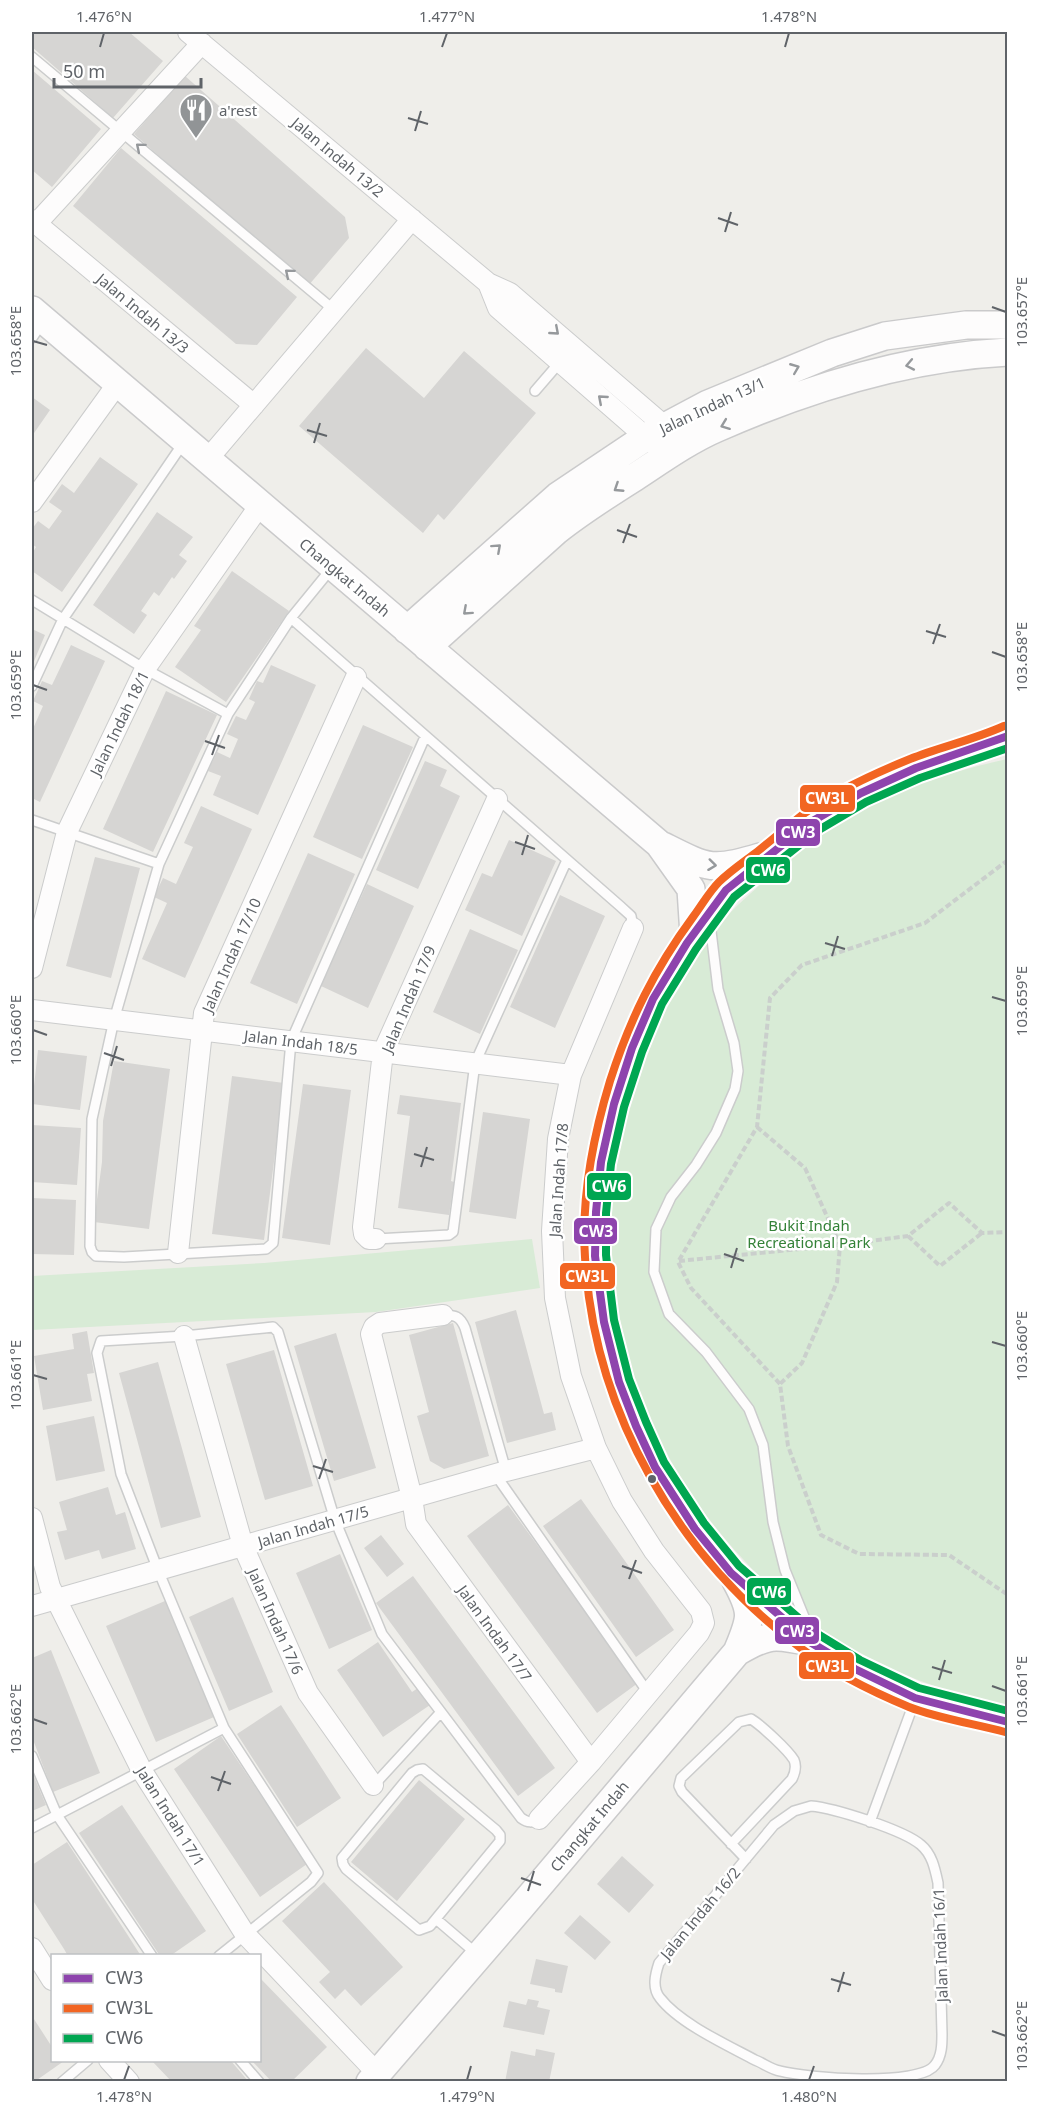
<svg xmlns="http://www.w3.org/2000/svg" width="1039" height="2113" font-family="'Noto Sans',sans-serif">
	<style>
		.green { fill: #d8ebd6 }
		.building { fill: #d6d5d3 }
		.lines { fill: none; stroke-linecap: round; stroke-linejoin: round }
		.lane-casing { stroke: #cbcccc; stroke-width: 12 }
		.street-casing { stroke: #cbcccc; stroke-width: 22 }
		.secondary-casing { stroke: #cacacb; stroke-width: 30 }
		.path { stroke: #cacfcc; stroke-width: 4; stroke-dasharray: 6 3; stroke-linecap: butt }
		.lane { stroke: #fdfcfc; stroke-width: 9 }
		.street { stroke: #fdfcfc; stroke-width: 20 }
		.secondary { stroke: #fdfcfc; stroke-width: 27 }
		.bus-1-casing { stroke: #fff; stroke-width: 12 }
		.bus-2-casing { stroke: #fff; stroke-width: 12 }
		.bus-3-casing { stroke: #fff; stroke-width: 12 }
		.bus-1 { stroke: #8e44ad; stroke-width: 8 }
		.bus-2 { stroke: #f26522; stroke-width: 8 }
		.bus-3 { stroke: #00a651; stroke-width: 8 }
		.oneway { stroke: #96999c }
		.ticks { fill: none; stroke: #5f6368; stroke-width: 2 }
		.bus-dot { fill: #5f6368; stroke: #fff; stroke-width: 2 }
		.labels { text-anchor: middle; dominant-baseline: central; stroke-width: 5; stroke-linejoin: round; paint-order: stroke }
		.poi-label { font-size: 15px; fill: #5f6368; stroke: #fff; text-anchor: start }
		.street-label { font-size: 15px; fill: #5f6368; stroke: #fff }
		.park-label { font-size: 15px; fill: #348238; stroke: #fff }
		.line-badge { stroke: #fff; stroke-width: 2 }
		.badge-label { font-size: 16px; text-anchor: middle; font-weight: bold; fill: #fff }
		.neatline { fill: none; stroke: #5f6368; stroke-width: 2 }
		.ticks-label { font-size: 15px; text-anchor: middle; fill: #5f6368 }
	</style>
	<rect width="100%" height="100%" fill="#efeeea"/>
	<path class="green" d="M1007,759V1705C936,1692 870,1664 811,1622C801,1614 788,1607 779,1597C766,1585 754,1571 742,1558C671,1482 629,1392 615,1289C612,1262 609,1235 611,1208C615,1164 625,1120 640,1077C659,1018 687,959 730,913C740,902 753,892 764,881C840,812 908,781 1007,759Z
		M532,1239L540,1288L376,1312L32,1330V1276L264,1263Z"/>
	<path class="building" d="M32,32H129L163,61L113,118L32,47Z
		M32,70L101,129L52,187L32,170Z
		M185,76L345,217L349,238L308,286L134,134Z
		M121,148L297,297L257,345L236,344L73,206Z
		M366,348L424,398L464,351L536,413L444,520L438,514L423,533L299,426Z
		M32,397L50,410L32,436Z
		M100,457L138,484L62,592L32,571V554L36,547L32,544V529L38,521L49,529L62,511L49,502L62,484L74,493Z
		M157,512L193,537L179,555L187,561L174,579L172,577L159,596L154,592L141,611L147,615L134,634L93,605Z
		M232,571L289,611L226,702L175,667L201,630L194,626Z
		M32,629L45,635L32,666Z
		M71,645L105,661L40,802L32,798V731L43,706L33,701L42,681L52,685Z
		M271,665L316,685L258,815L213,795L221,776L208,771L217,752L230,758L238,739L227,734L236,716L246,720L255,702L249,699L257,681L263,683Z
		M166,691L217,715L153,852L103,829Z
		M363,725L413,747L362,859L313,837Z
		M425,761L447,770L440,786L460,796L418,889L376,870Z
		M201,806L252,829L185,978L142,959L167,903L154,897L163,878L176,884L193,847L184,843Z
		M509,840L556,861L522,936L465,910L482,873L492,877Z
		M308,853L355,874L297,1004L250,983Z
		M95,857L140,868L111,978L66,966Z
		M367,884L414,906L368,1008L321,986Z
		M560,895L605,916L555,1028L510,1007Z
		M470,929L518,950L480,1034L433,1012Z
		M38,1050L87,1056L80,1110L32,1104Z
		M114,1061L170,1069L149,1229L94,1222L102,1162L103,1121Z
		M232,1076L284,1083L264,1240L212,1234Z
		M303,1084L351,1090L330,1245L282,1238Z
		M400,1095L461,1103L451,1181L454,1182L449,1215L398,1208L410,1116L397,1114Z
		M483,1112L530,1119L516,1219L469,1212Z
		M32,1125L81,1128L77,1185L32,1182Z
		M32,1198L76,1200L74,1255L32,1254Z
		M516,1310L544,1414L552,1412L556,1430L507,1443L475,1322Z
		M453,1323L489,1456L444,1469L430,1461L417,1416L429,1412L409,1335Z
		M87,1331L94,1373L87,1374L92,1401L43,1410L34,1356L74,1349L72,1334Z
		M336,1333L376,1468L334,1481L294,1346Z
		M274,1350L313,1486L265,1500L226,1364Z
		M158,1362L201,1517L161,1528L119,1373Z
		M94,1416L105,1471L56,1481L46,1426Z
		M108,1487L116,1515L125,1512L136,1549L102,1559L99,1550L65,1560L57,1532L67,1530L59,1502Z
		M581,1499L674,1630L636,1657L543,1526Z
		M508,1505L638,1683L597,1713L467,1536Z
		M381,1535L404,1564L387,1577L364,1548Z
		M340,1554L372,1630L329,1649L296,1573Z
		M413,1576L555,1768L518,1796L376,1603Z
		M233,1597L273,1692L229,1711L189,1617Z
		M165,1601L214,1717L156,1742L106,1626Z
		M378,1642L412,1692L418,1688L430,1705L383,1737L337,1670Z
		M51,1650L100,1773L53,1792L32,1737V1658Z
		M281,1705L341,1798L297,1827L237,1734Z
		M221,1736L307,1864L260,1897L174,1769Z
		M32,1772L46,1805L32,1811Z
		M419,1780L465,1819L397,1901L351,1862Z
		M122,1805L206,1931L170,1956H160L79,1833Z
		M67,1842L127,1934L141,1956H68L64,1949L32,1899V1865Z
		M622,1856L654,1885L629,1913L597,1884Z
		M324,1882L403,1967L361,2006L345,1989L335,1999L319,1982L330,1972L282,1921Z
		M580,1915L611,1942L595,1960L564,1933Z
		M536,1959L568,1966L562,1993L555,1992V1989L530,1984Z
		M260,1978L327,2047L291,2082H272L252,2061H260Z
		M528,1999L539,2001L537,2007L550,2010L544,2035L503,2027L509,2001L526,2005Z
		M32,2016L52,2047V2061H64L34,2082H32Z
		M536,2049L555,2053L549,2082H505L511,2051L535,2056Z
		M152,2061H231L249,2082H172Z"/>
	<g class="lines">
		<defs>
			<path id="lane" d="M32,57L334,310
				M32,338L42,323
				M535,391L560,362
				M331,569L291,618L228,714L159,864L114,1020L92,1119L90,1246L92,1252L96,1256L124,1257L266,1249L273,1243L291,1041L425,737
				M32,600L145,669L228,714
				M291,618L620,906L631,916L633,928
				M32,686L63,619L184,442
				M32,820L159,864
				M710,923L718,989L734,1043L738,1071L735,1089L716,1133L696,1165L671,1197L656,1229L654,1272L669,1314L706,1352L749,1409L763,1445L773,1522L785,1570L809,1629
				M376,1239L449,1235L453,1232L475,1063L567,860
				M443,1315C455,1315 460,1316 465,1328L506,1471
				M495,1474L649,1694
				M32,1756L57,1815L152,1956
				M423,1769L496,1830L500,1835V1841L430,1926L419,1930L346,1869L343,1864L342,1858L412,1773L417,1770Z
				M374,1785L441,1712
				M811,1806C834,1808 904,1830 921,1845C932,1854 935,1869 938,1883L942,2034C942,2044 942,2056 935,2065C919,2087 807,2078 780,2071C772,2070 763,2063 755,2060C727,2045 679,2023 660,1998C652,1988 655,1975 659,1963L774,1825L794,1811Z
				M870,1822L915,1700
				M32,1828L224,1728
				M731,1844L792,1779C795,1773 797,1767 794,1760C788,1750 761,1725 751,1719L739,1722L681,1778L679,1786L682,1792L746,1859
				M436,1919L478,1955
				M219,1956L311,1882L318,1873L224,1728L158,1570L121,1474L97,1353L101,1341L184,1336L264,1328L273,1327L278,1332L335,1520L382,1634L521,1818C528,1823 532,1823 539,1819
				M240,2060L259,2082
				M62,2082L88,2060"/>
			<path id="street" d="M188,32L488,283L510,293L675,435
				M32,220L254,405
				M36,224L202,43
				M488,283L498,308L654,444
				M207,460L412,219
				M32,502L118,383
				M32,968L67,832L145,669L260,505
				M32,1010L571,1075
				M376,1239H369L364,1234L363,1227L383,1052L497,799
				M178,1253L204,1013L356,677
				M443,1315L380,1323L374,1327L371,1334L412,1498L416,1524L591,1762
				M184,1336L243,1546L308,1693L373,1785
				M32,1518L50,1587L142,1771L245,1934L377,2073
				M32,1606L506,1471L596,1448
				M539,1819L591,1762L699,1633L704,1623L701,1611L654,1551L622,1501L596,1448L571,1376L555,1298L552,1231L558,1139L571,1075L633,928
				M32,1948L52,1980
				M109,2060L129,2082"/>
			<path id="secondary" d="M32,310L659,844L691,889L694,935
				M407,630L558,496L646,437L708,404L832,353L885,336L966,325H1008
				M427,647L556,531C581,511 608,494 635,477C661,460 689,440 717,428C808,388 908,357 1008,352
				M1008,736L992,743L916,768L861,793L811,822L726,890L687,943L653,999L632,1048L614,1104L601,1162L596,1212L595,1256L604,1322L619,1382L636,1426L655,1467L695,1529L731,1573L770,1609L810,1642L855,1669L915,1698L1008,1722
				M663,846C707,868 712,872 760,857
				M737,1652C768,1634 774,1634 809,1642
				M370,2082L521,1907L737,1652C751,1618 754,1614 736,1581"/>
		</defs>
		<use href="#lane" class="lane-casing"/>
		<use href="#street" class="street-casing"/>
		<use href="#secondary" class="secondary-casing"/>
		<path class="path" d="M1008,860L925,923L802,965L770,998L757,1127L678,1262L691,1288L780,1384L788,1446L821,1535L859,1554L949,1555L1008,1595
			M757,1127L805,1168L840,1245L837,1282L802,1363L780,1384
			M908,1236L940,1266L982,1233
			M679,1261L840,1245L908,1236L949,1203L982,1233L1008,1232"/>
		<use href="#lane" class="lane"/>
		<use href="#street" class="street"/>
		<use href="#secondary" class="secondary"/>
		<defs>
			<path id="bus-1" d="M1008,736L916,768L861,793L811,822L726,890L687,943L653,999L632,1048L614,1104L601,1162L596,1212L595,1256L604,1322L619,1382L636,1426L655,1467L695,1529L731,1573L810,1642L855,1669L915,1698L1008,1722"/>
			<path id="bus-2" d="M1004,726C973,740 940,747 910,759C873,774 834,792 802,815C787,827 773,839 758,851C745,861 730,871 719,882C709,892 702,905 693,917C654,970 630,1019 610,1081C593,1137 581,1198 585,1257C594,1413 678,1557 802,1649C834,1673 873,1692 909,1707C937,1718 975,1724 1005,1732"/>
			<path id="bus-3" d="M1008,748L920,778L866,802L817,831L734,897L696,949L662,1004L642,1052L624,1107L611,1164L606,1213V1255L614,1320L629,1379L646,1422L664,1462L704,1523L739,1566L816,1633L860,1660L919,1688L1008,1711"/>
		</defs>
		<use href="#bus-1" class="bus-1-casing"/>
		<use href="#bus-2" class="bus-2-casing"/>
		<use href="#bus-3" class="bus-3-casing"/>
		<use href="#bus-1" class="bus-1"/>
		<use href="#bus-2" class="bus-2"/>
		<use href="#bus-3" class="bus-3"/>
	</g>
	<defs><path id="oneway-chevron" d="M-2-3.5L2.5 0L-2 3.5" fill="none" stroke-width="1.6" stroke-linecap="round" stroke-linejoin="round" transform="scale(1.5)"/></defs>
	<g class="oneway">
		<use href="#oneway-chevron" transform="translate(140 147) rotate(-140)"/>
		<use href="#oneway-chevron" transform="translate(289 273) rotate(-140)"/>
		<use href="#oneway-chevron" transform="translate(555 331) rotate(41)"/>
		<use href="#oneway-chevron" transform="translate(910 365) rotate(169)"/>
		<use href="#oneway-chevron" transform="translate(795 368) rotate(-22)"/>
		<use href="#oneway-chevron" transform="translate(602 399) rotate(-139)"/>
		<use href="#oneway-chevron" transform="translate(725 425) rotate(159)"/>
		<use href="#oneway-chevron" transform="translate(618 488) rotate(147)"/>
		<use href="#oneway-chevron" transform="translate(497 548) rotate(-42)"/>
		<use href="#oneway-chevron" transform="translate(467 611) rotate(138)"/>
		<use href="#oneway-chevron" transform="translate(712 865) rotate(7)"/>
	</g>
	<path class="ticks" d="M100,47L104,33M442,47L447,33M785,47L789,33M408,118L428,124M415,131L421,111M718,218L738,225M725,232L731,212M992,307L1006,312M33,341L47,345M307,430L327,436M314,443L320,423M617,530L637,537M623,543L630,524M926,631L946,637M933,644L940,624M992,652L1006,657M33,685L47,690M205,741L225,748M212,755L219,735M515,842L535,849M522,855L528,835M825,943L845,949M832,956L838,936M992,997L1006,1001M33,1030L47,1035M104,1053L124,1060M111,1066L117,1046M414,1154L434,1160M421,1167L427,1147M724,1254L744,1261M731,1268L737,1248M992,1342L1006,1346M33,1375L47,1379M313,1466L333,1472M319,1479L326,1459M622,1566L642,1573M629,1579L636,1560M932,1667L952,1673M939,1680L945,1660M992,1686L1006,1691M33,1719L47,1724M211,1777L231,1784M218,1791L225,1771M521,1878L541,1885M528,1891L534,1871M831,1979L851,1985M838,1992L844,1972M992,2031L1006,2036M124,2080L129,2066M467,2080L471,2066M809,2080L814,2066"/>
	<defs>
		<symbol id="restaurant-pin" viewBox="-11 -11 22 30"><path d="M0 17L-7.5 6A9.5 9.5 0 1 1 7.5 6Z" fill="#919496" stroke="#fff"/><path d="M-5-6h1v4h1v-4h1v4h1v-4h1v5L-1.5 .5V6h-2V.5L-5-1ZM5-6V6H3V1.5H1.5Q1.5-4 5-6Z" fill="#fff"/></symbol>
	</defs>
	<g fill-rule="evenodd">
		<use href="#restaurant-pin" x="177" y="91" width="38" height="52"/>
	</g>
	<circle class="bus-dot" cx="652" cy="1479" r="5"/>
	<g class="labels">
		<g class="poi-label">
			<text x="219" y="110">a'rest</text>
		</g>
		<g class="street-label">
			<text transform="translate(338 157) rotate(40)">Jalan Indah 13/2</text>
			<text transform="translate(143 313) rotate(40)">Jalan Indah 13/3</text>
			<text transform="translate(712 405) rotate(-25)">Jalan Indah 13/1</text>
			<text transform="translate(345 577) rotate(40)">Changkat Indah</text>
			<text transform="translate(119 723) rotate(-64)">Jalan Indah 18/1</text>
			<text transform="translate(231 955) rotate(-66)">Jalan Indah 17/10</text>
			<text transform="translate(408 999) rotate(-67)">Jalan Indah 17/9</text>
			<text transform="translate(301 1042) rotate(7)">Jalan Indah 18/5</text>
			<text transform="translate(558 1180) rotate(-86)">Jalan Indah 17/8</text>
			<text transform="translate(313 1526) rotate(-16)">Jalan Indah 17/5</text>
			<text transform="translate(276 1621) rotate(66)">Jalan Indah 17/6</text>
			<text transform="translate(495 1633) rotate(54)">Jalan Indah 17/7</text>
			<text transform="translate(171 1816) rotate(58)">Jalan Indah 17/1</text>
			<text transform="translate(589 1826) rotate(-50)">Changkat Indah</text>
			<text transform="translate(700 1913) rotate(-50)">Jalan Indah 16/2</text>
			<text transform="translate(940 1945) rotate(-92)">Jalan Indah 16/1</text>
		</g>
		<g class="park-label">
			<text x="809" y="1225">Bukit Indah<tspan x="809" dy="17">Recreational Park</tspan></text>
		</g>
	</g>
	<g class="line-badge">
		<rect x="799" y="784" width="57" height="29" rx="6" fill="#f26522"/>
		<rect x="775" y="818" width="46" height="29" rx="6" fill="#8e44ad"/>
		<rect x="745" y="856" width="46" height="28" rx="6" fill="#00a651"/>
		<rect x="586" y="1172" width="46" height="29" rx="6" fill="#00a651"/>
		<rect x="573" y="1217" width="45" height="28" rx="6" fill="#8e44ad"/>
		<rect x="559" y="1262" width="57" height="28" rx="6" fill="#f26522"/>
		<rect x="746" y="1577" width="46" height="29" rx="6" fill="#00a651"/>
		<rect x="774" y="1616" width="46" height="29" rx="6" fill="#8e44ad"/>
		<rect x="798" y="1651" width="57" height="29" rx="6" fill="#f26522"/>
	</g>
	<g class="badge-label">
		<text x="827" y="804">CW3L</text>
		<text x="798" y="838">CW3</text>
		<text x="768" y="876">CW6</text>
		<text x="609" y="1192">CW6</text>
		<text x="596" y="1237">CW3</text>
		<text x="587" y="1282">CW3L</text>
		<text x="769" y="1598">CW6</text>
		<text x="797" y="1637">CW3</text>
		<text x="827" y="1672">CW3L</text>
	</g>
	<rect width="1039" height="2113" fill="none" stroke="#ffffff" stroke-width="66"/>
	<rect x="51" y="1954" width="210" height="108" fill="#ffffff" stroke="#bfc1c3" stroke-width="1.5"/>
	<rect x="63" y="1974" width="30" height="9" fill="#8e44ad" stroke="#bfc1c3" stroke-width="1.5"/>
	<text x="105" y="1984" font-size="18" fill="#5f6368">CW3</text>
	<rect x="63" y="2004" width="30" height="9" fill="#f26522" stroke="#bfc1c3" stroke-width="1.5"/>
	<text x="105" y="2014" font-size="18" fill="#5f6368">CW3L</text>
	<rect x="63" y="2034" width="30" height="9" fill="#00a651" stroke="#bfc1c3" stroke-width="1.5"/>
	<text x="105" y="2044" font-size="18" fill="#5f6368">CW6</text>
	<path d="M54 78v9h147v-9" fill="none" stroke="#5f6368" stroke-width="3"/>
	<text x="63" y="78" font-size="18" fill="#5f6368" stroke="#ffffff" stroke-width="4.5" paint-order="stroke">50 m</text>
	<rect x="33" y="33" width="973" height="2047" class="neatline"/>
	<g class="ticks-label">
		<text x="104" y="22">1.476°N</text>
		<text x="447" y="22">1.477°N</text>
		<text x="789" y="22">1.478°N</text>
		<text transform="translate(1022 312) rotate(-90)" y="5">103.657°E</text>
		<text transform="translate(16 341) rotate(-90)" y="5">103.658°E</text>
		<text transform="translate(1022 657) rotate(-90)" y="5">103.658°E</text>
		<text transform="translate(16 685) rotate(-90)" y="5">103.659°E</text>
		<text transform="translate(1022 1001) rotate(-90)" y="5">103.659°E</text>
		<text transform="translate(16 1030) rotate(-90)" y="5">103.660°E</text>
		<text transform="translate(1022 1346) rotate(-90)" y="5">103.660°E</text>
		<text transform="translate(16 1375) rotate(-90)" y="5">103.661°E</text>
		<text transform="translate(1022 1691) rotate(-90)" y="5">103.661°E</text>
		<text transform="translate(16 1719) rotate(-90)" y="5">103.662°E</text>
		<text transform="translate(1022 2036) rotate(-90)" y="5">103.662°E</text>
		<text x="124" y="2102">1.478°N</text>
		<text x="467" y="2102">1.479°N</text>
		<text x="809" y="2102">1.480°N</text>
	</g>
</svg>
